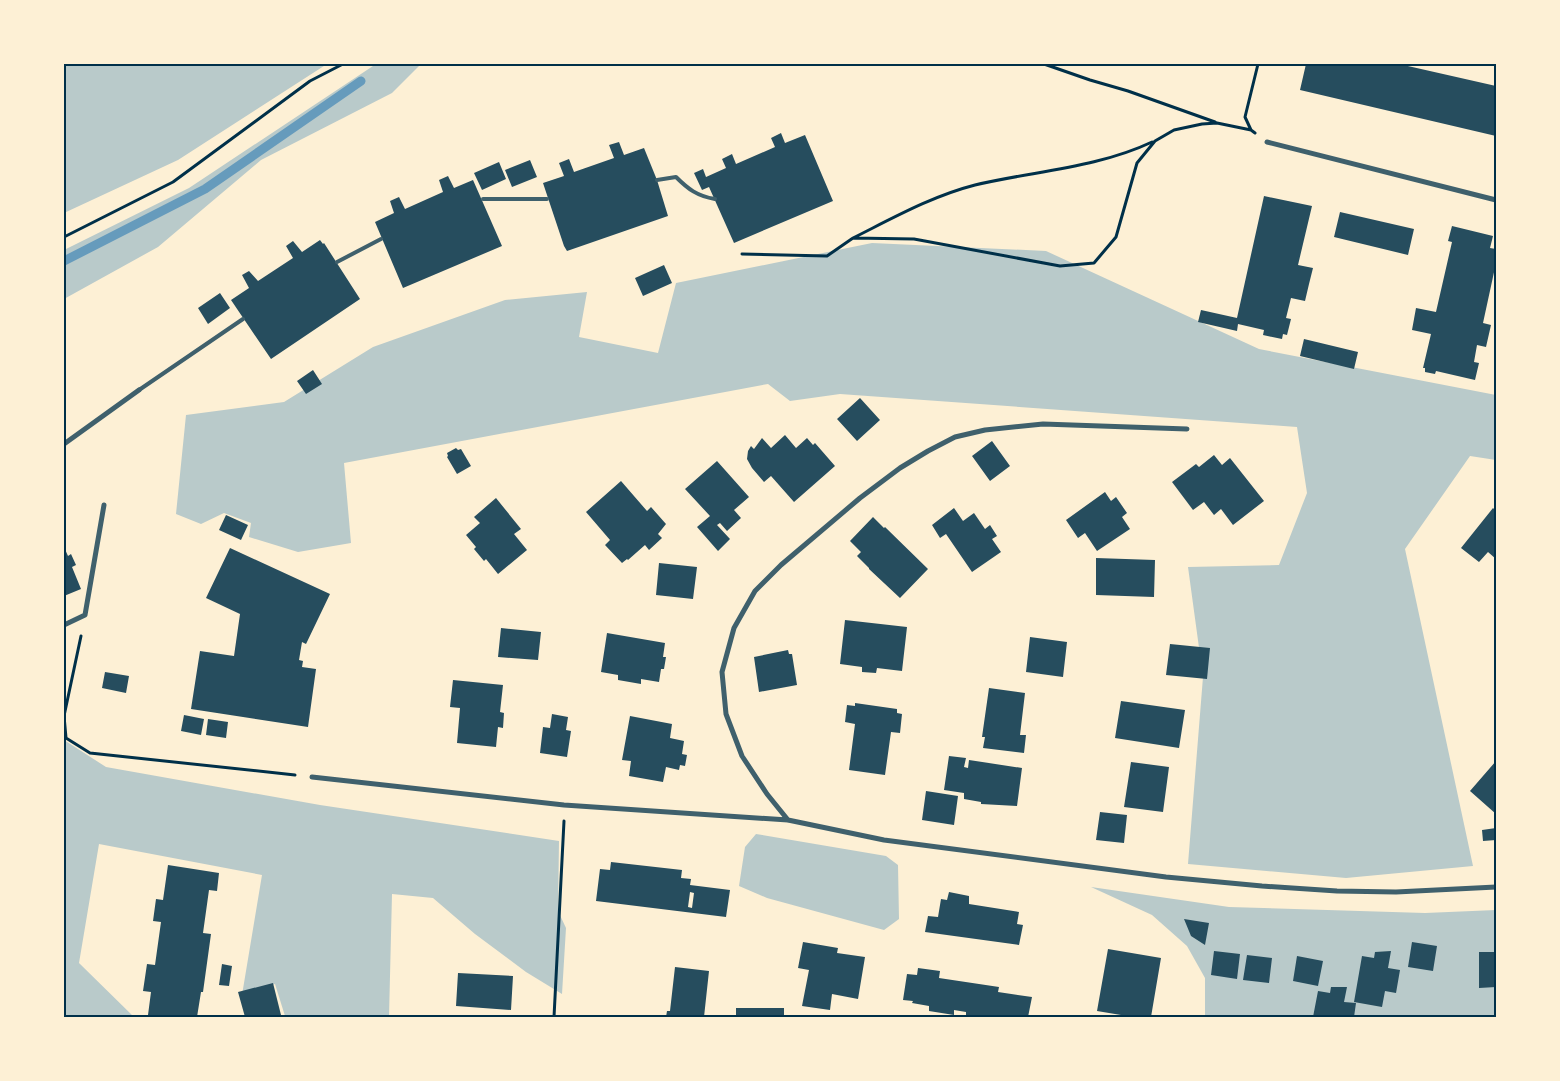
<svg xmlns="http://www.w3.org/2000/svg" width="1560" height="1081" font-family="Poppins,sans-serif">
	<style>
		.green { fill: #b9caca }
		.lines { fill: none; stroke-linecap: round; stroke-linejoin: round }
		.stream { stroke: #669bbc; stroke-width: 9 }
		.building { fill: #264d5e; fill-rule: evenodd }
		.path { stroke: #003049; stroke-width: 3 }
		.service { stroke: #3f606c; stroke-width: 4 }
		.minor { stroke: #3f606c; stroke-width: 5 }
		.neatline { fill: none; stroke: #003049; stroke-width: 2 }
	</style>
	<rect width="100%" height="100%" fill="#fdf0d5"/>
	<path class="green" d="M64,64H327L178,160L64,213Z
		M376,64H421L392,93L261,160L158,247L64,299V250L189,188Z
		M872,243L1046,251L1259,349L1496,395V460L1470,456L1405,549L1473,866L1346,878L1188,864L1203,677L1188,567L1279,565L1307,493L1297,427L840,394L790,401L768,384L344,463L351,543L298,552L249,537L251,523L224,513L201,524L176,514L186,415L284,402L373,347L505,300L587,292L579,337L658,353L676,283Z
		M64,740L106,767L320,805L559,841L558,911L566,928L562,994L526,972L475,934L433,898L392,894L389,1017H295L285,1016L275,984L242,995L262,875L99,844L79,963L134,1017H64Z
		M756,834L886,856L898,865L899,919L884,930L767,898L739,886L745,847Z
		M1091,887L1229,907L1425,913L1496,910V1017H1205V978L1187,946L1152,915Z"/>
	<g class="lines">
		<path class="stream" d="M64,261L205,189L361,81"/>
	</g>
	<path class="building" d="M1306,64H1399L1496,86V136L1300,90Z
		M781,133L785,143L805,135L833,201L734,243L709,187L702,190L694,173L703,169L706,177L726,168L722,159L732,154L736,164L775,147L771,138Z
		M619,142L624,155L644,148L657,180L668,216L567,251L564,246L543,183L564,176L559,163L569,159L574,172L614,158L609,145Z
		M530,160L537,177L512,187L505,170Z
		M499,162L506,179L482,190L474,173Z
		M448,176L454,188L473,180L502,246L403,288L375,222L394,213L390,201L399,197L405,209L443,192L439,180Z
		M1264,196L1312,206L1298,265L1313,268L1309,284L1305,301L1291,298L1286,318L1291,319L1287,335L1283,334L1282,339L1263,335L1264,330L1238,324L1237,331L1198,322L1201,310L1237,318Z
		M1340,212L1414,229L1408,255L1334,237Z
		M1452,226L1493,236L1490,248L1496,249V263L1483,323L1491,325L1486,347L1477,345L1474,362L1479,363L1475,380L1436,371L1435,374L1425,372V368H1423L1431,334L1412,330L1416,308L1436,312L1452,242L1448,241Z
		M320,240L323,244L324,243L360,299L271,359L231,300L249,288L242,275L249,271L258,281L293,258L286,246L293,241L302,252Z
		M664,265L672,283L643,296L635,278Z
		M220,293L230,308L208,324L198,308Z
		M1304,339L1358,352L1354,369L1300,356Z
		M313,370L322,384L306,394L297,381Z
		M860,398L880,420L857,441L837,419Z
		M785,435L796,448L807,438L813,445L815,443L835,466L794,502L771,476L764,482L752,468L747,459L748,451L751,446L754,449L762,438L771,448Z
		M992,441L1010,466L990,481L972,456Z
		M456,448L458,450L461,449L471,466L457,474L447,457L448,456L447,453Z
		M1214,455L1222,465L1230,458L1264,501L1233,525L1221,509L1214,515L1204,502L1193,510L1172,482L1196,464L1199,467Z
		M717,461L749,497L734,510L741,518L727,531L720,523L717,525L730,539L718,551L697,527L710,516L685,489Z
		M621,481L647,511L651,507L666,524L658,534L662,538L649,550L645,545L628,560L627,559L622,563L605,545L610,540L586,512Z
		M1105,492L1111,501L1116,497L1127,513L1122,517L1130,529L1097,551L1085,533L1078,538L1066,520Z
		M496,498L521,529L514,534L527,550L498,574L486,559L484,561L474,549L476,547L466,535L480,523L474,517Z
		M954,508L963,521L974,513L985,529L990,525L997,536L992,539L1001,552L972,572L946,534L940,538L932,525Z
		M1493,508L1496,511V559L1488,552L1479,562L1461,548Z
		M226,515L248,525L241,540L219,530Z
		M873,517L884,528L885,527L928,569L900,598L869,569V568L857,556L861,552L850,541Z
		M64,547L68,556L71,554L76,565L72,567L81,589L64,596Z
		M230,548L330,594L306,644L302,642L299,660L303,661L302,667L316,669L308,727L191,709L200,651L234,656L240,614L206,598Z
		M1096,558L1155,560L1154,597L1096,595Z
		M659,563L697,567L693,599L656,595Z
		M845,620L907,627L902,671L877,668L876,673L862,672V667L840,664Z
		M501,628L541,632L538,660L498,657Z
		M607,633L665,643L663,657H666L664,669H661L659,682L641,679V684L618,680V675L601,672Z
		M1030,637L1067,642L1063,677L1026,672Z
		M1170,644L1210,648L1207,679L1166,675Z
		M788,650L789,654H792L797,685L759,692L754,657Z
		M105,672L129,676L126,693L102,688Z
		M453,680L503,685L500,712L504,713L503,728L498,727L496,747L457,743L460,708L450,707Z
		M989,688L1025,693L1020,735H1026L1024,753L983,748L985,737H982Z
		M1121,701L1185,710L1179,748L1115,738Z
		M855,703L897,709V713L902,714L900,733L891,732L885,775L849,770L855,724L845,722L847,705L855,706Z
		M552,714L568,717L566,730L571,731L567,757L540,753L543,727L550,728Z
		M184,715L204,719L201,735L181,731Z
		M630,716L672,724L670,738L684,741L682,754L687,755L685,766L680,765L679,770L666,767L663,782L629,776L631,761L622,760Z
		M208,719L228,722L226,738L206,735Z
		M949,756L966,758L964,767L968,768L969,760L1022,768L1017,806L981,804V802L964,799V793L944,790Z
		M1496,761V814L1470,791Z
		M1131,762L1169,767L1163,812L1124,807Z
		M926,791L958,796L954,825L922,820Z
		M1100,812L1127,815L1124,843L1096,840Z
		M1496,828V840L1483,841L1482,830Z
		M611,862L682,870L681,878L691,879L690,885L730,890L726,917L596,901L600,869L610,870ZM690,892L694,893L692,908L688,907Z
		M168,865L219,873L217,891L209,890L203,933L211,934L203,992H201L197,1017H165L148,1015L151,992L143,991L147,964L155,965L161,922L153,921L156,899L163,900Z
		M949,892L969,896V904L1019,912L1017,924L1023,925L1019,945L925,932L928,916L938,917L941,899L947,900Z
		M1184,919L1209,923L1205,945L1191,936Z
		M803,942L838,948L837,953L865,957L858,999L832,994L830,1010L802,1006L809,970L798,968Z
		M1412,942L1437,946L1433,971L1408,967Z
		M1108,949L1161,958L1151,1017H1133L1097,1011Z
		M1214,951L1240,954L1237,979L1211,975Z
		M1391,951L1388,968L1400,970L1396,993L1385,991L1382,1007L1354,1002L1362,956L1374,958L1375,952Z
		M1479,952H1496V987L1479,988Z
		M1247,955L1272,958L1269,983L1243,980Z
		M1297,956L1323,961L1318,986L1293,981Z
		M222,964L232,966L229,986L219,985Z
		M675,967L709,971L704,1017H666L667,1011H670Z
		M918,968L940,971L939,978L999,987L998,992L1032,997L1028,1017H982L966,1015V1012L954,1010V1015L929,1011V1006L912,1003L913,1001L903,1000L907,974L917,975Z
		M458,973L513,976L511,1010L456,1006Z
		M273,983L281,1015L272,1017H245L238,992Z
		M1331,987H1347L1344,1002L1356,1003L1354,1017H1313L1318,991L1330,993Z
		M736,1008H784V1017H736Z"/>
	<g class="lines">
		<path class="path" d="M1044,64L1090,80L1128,91L1215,122
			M1251,130L1245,117L1258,64
			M64,237L173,182L310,81L343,64
			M853,238C893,218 932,196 975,185C1034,171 1097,168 1152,142
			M742,254L827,256L853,238L914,239L1060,266L1094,263L1116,237L1137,163L1155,141L1174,130L1202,124L1217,123L1251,130L1255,133
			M81,636L64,716L66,738L90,753L295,775
			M554,1017L564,821"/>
		<path class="service" d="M657,180L676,177C688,189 697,196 715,199
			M483,199H547
			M337,262L381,239
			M139,390L243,319"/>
		<path class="minor" d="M1267,142L1496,200
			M64,444L139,390
			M64,625L85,615L104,505
			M312,777L564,805L788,820L884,840L1166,877L1262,886L1337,891L1396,892L1496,887
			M788,820L767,794L742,756L726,714L722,672L734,628L755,591L781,565L860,498L900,468L928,451L955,437L985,430L1043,424L1187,429"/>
	</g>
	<rect width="1560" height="1081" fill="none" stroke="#fdf0d5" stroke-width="130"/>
	<rect x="65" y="65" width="1430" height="951" class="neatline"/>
</svg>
